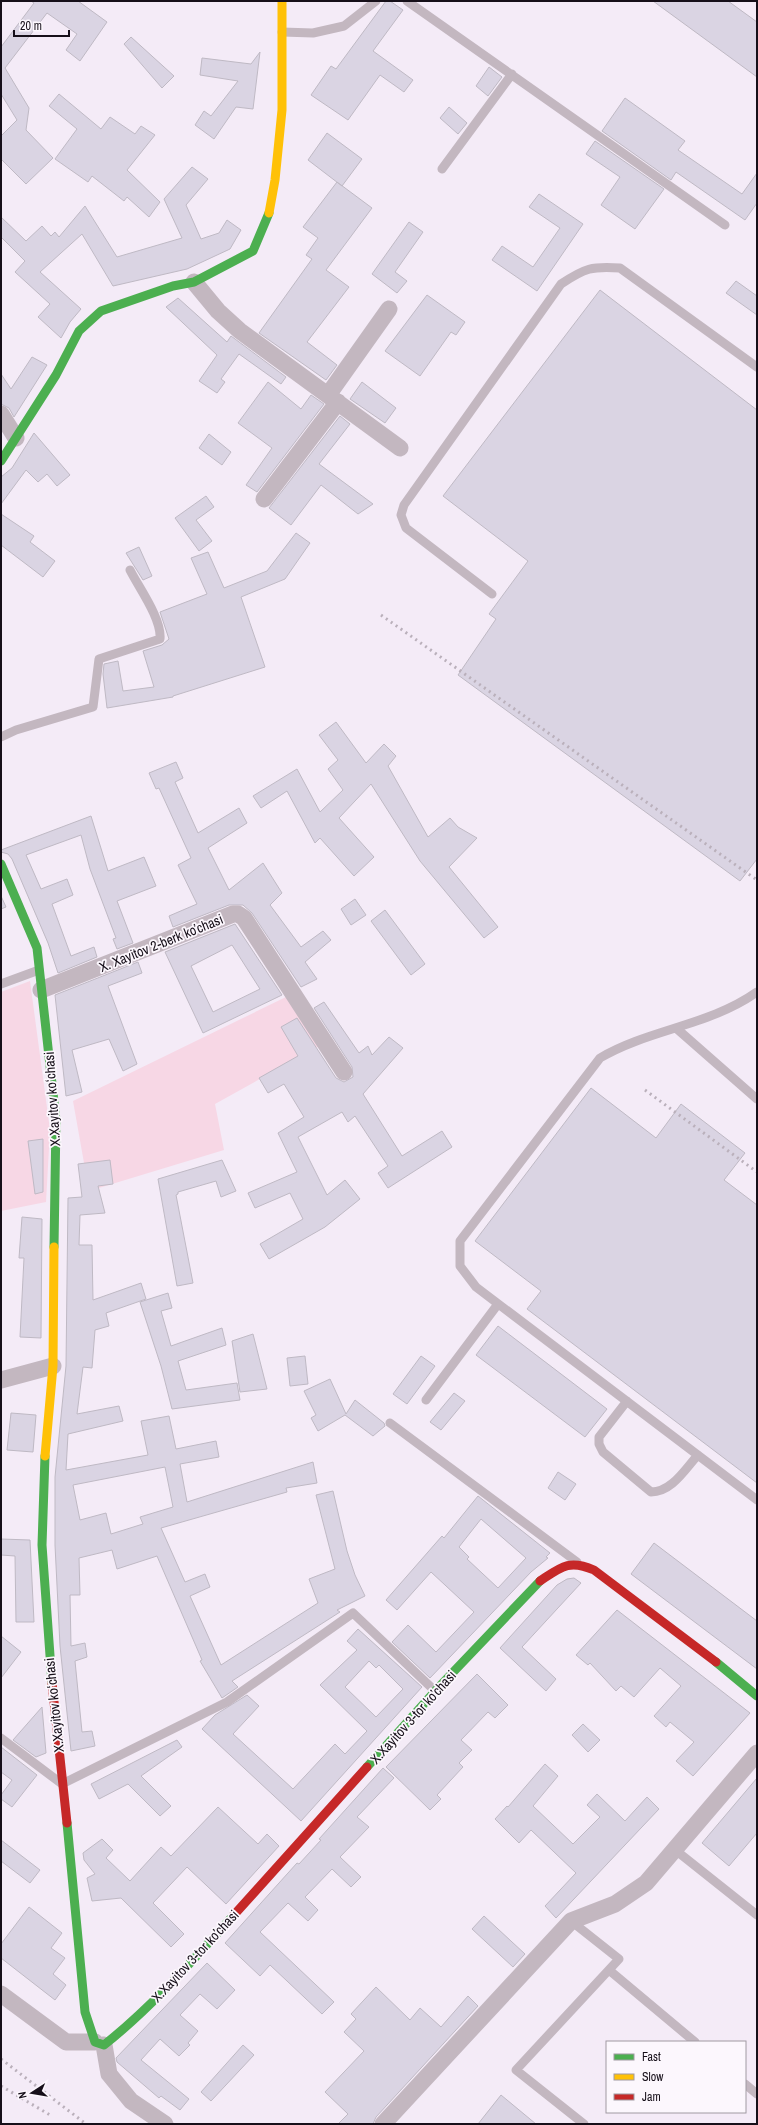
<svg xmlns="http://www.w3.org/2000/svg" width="758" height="2125" font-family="'Archivo Narrow',sans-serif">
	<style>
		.green { fill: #f7d7e5 }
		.building { fill: #dad4e3; stroke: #bfb9c4; fill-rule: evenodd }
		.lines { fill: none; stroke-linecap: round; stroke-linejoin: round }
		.lane { stroke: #c3b7c0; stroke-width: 9 }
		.street { stroke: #c3b7c0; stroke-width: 17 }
		.fast { stroke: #4caf50; stroke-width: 9 }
		.slow { stroke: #ffc107; stroke-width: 9 }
		.jam { stroke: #c62828; stroke-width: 9 }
		.rail { stroke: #bab0bb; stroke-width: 3; stroke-dasharray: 2 4; stroke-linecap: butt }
		.labels { text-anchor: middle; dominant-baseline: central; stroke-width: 3.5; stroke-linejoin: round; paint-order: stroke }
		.street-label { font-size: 14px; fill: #160f19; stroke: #fcf7fd }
	</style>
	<rect width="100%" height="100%" fill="#f4ebf7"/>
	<path class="green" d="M30,981L50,1130L46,1202L1,1211V992Z
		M286,997L321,1045L215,1104L224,1150L89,1191L73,1101Z"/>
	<path class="building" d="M31,1H78L107,22L80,61L66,50L77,34L47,13L5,68L29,108L26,130L53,158L26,184L1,159V136L17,120L1,94V47L34,3Z
		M386,1H390L403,10L373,51L413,80L404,92L380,75L348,120L311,95L331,66L336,69Z
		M653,1H728L757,22V77Z
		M131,37L174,76L162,88L124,44Z
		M260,52L253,109L236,107L214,139L195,125L204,111L211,116L238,81L200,75L202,58L251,64Z
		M489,67L502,77L488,96L476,86Z
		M59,94L101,129L110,117L135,134L141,126L155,135L127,170L160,202L149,217L127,197L124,201L92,176L88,182L55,159L77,129L49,106Z
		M625,98L685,141L678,150L742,194L757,173V203L745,220L676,172L671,180L602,131Z
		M449,107L467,123L458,134L440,118Z
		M327,133L362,159L342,186L308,160Z
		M595,141L664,189L635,229L601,205L620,177L586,154Z
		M192,167L208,179L186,205L201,239L219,233L227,220L241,230L230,249L187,269L113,286L82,234L40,272L81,309L70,322L61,338L38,317L50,304L15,272L25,261L1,237V217L26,241L42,226L51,236L55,232L59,237L85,206L117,257L182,238L164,199Z
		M337,182L372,208L326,270L349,287L307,342L337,365L326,380L259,333L312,259L306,255L318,238L303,227Z
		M539,194L583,224L537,291L492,260L502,246L533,267L560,228L529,207Z
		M409,222L423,232L395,272L407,281L397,293L372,274Z
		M736,281L757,296V315L726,293Z
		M600,290L757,410V859L740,881L458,675L496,619L489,614L528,561L443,496Z
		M427,295L465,322L456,335L451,332L420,376L385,351Z
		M178,298L227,342L231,336L286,377L281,384L239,354L221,379L225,382L217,393L199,381L217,355L166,307Z
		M32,357L47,365L14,417L9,408L1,404V374L11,389Z
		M268,382L301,409L311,395L324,404L257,492L246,485L272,448L238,423Z
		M362,382L396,408L385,423L350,399Z
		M340,416L350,424L319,464L373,504L358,514L321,485L291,525L269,508Z
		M34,433L70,475L57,486L47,474L38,482L26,470L1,504V477L12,468Z
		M209,434L231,452L222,465L199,448Z
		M206,496L214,507L196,520L212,541L199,551L175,518Z
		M1,514L34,536L30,542L55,561L43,577L1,545Z
		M296,533L310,543L285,579L241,597L265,667L173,696V697L107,708L103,674L104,664L118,661L123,691L154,687L143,651L162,645L169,639L160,612L207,594L191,558L208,552L224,588L267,571Z
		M139,547L152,576L143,580L126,553Z
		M336,722L366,763L384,744L396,756L388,766L428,837L450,818L458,827L477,838L449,867L498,927L484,938L420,861L371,784L339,818L374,857L354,876L320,838L315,843L287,791L261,808L253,796L297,769L320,812L343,790L328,769L338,760L319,735Z
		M176,762L183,778L175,782L198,833L239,808L247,823L208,848L229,890L263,863L282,893L270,905L301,947L323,931L331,940L305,962L317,979L301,987L252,913L243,905H229L173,927L169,916L197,904L178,865L191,858L159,788L156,789L149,773Z
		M91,816L108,871L144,857L156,886L117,901L133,943L117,949L113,939L116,938L90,869L81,835L26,855L41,889L67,879L73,895L52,904L71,956L94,947L97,957L58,973L48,943L12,859L8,854L1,852V850Z
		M1,896L6,907L1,909Z
		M355,899L366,915L351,925L341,909Z
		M385,910L425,964L411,975L371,921Z
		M235,924L282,995L203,1033L165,952ZM232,945L260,989L213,1012L191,966Z
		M138,962L142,973L108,986L137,1064L123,1071L109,1039L72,1050L82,1092L66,1096L55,995Z
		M324,1002L359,1053L368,1046L372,1055L389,1037L403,1048L363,1094L402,1156L442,1131L452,1147L388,1188L378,1173L388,1166L355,1116L348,1122L342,1112L298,1137L327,1195L345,1180L360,1199L325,1227L269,1259L260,1244L303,1219L290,1193L255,1208L248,1193L297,1172L278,1133L304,1117L284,1084L268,1093L259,1078L298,1056L281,1027L297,1018L336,1078L344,1082L353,1077L352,1067L314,1008Z
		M591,1088L656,1138L681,1104L745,1153L724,1180L757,1205V1483L527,1309L541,1291L475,1241Z
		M43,1139V1192L35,1194L28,1141Z
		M110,1160L113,1184L98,1186L105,1213L80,1215L79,1245H92L93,1300L141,1283L146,1299L106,1313L109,1326L95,1330L92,1368L83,1367L77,1414L119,1406L123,1421L68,1434L66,1470L148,1455L141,1421L169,1416L176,1449L216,1441L219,1457L180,1464L187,1502L313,1462L317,1483L286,1488L287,1492L161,1528L185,1582L205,1574L210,1587L190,1596L221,1665L318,1603L309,1579L335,1569L316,1495L333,1491L347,1551L355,1575L365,1596L337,1610L340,1612L232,1681L238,1687L222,1698L200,1661L202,1660L157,1556L117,1569L112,1550L79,1558L80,1595H70L71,1646L85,1643L87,1657L75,1661L82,1732L92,1731L95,1746L71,1751L60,1646L55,1545V1477L66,1366L68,1198L82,1197L78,1164ZM165,1467L173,1507L140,1517L143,1524L111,1534L106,1513L80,1520L73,1485Z
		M222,1160L236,1191L221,1197L216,1181L178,1192V1194L176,1195L193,1283L177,1286L158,1179Z
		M22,1217L42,1219L41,1338L20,1337L24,1258H19Z
		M168,1293L172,1308L161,1311L171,1346L222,1328L226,1345L178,1361L186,1390L237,1383L240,1400L172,1409L161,1366L140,1302Z
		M498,1326L607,1409L585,1437L476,1355Z
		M253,1334L267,1389L240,1392L232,1341Z
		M305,1356L308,1384L290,1386L287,1358Z
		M421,1356L435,1366L407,1404L393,1394Z
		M330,1379L346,1414L355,1400L384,1423L385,1426L373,1436L345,1415L318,1431L311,1418L316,1415L304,1391Z
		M454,1393L465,1401L441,1430L430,1422Z
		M11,1413L36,1415L33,1452L7,1450Z
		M558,1472L576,1484L565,1500L548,1488Z
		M478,1496L550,1553L546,1557L548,1558L531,1572L430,1678L392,1642L408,1625L436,1652L474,1612L431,1572L397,1610L386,1600L442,1536L444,1538ZM481,1519L526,1558L498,1588L467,1559L469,1557L459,1547Z
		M1,1539L30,1540L34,1622H16L15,1556L1,1555Z
		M654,1543L757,1621V1669L631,1574Z
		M574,1578L581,1583L522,1647L556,1679L546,1691L500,1648L557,1585L567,1579Z
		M617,1610L750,1713L693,1776L676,1761L694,1742L670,1722L666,1727L654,1716L681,1686L660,1668L634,1697L621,1686L616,1691L590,1663L588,1665L576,1655Z
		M358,1629L422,1687L301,1821L202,1729L215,1715L247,1695L259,1706L233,1734L293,1789L335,1744L345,1754L367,1731L320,1685L357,1650L347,1641ZM369,1661L376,1668L379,1665L403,1689L376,1717L345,1687Z
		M1,1636L21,1652L1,1678Z
		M477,1674L508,1705L495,1718L488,1712L461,1740L472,1750L459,1763L463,1767L437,1795L441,1799L430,1810L386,1767Z
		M42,1707L46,1753L36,1757L13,1740Z
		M583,1724L600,1740L588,1752L572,1735Z
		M177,1740L182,1747L141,1776L171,1806L160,1816L128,1784L99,1799L91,1784Z
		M1,1747L37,1775L12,1807L1,1799V1795L12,1780L1,1772Z
		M545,1764L558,1776L533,1806L573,1844L600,1817L587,1805L597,1794L625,1821L647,1797L659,1809L556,1918L545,1906L576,1873L531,1830L519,1843L495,1819L507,1806L508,1807Z
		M383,1768L394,1778L357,1817L369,1827L340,1857L361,1877L351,1887L332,1869L305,1897L318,1910L308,1921L288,1903L260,1932L334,2002L322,2014L270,1965L260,1976L225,1943L297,1863L299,1864L321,1840L319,1839Z
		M757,1778V1833L729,1866L702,1843Z
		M218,1807L258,1844L267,1834L279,1846L226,1904L187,1867L153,1903L184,1934L171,1947L121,1898L92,1901L87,1878L95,1874L84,1860L83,1853L102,1839L113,1850L106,1858L130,1881L161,1847L171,1856Z
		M1,1840L40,1870L30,1883L1,1861Z
		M29,1907L62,1933L51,1948L65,1958L53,1974L66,1985L55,2000L1,1958V1944Z
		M484,1916L525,1954L513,1967L472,1929Z
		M207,1963L235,1990L217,2009L200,1994L180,2015L198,2031L188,2043L190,2045L179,2056L160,2039L141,2060L189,2099L180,2110L161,2096L159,2098L117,2062L116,2058Z
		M376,1987L410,2020L420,2008L441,2027L468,1996L478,2006L376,2117L373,2124H338L348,2114L325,2092L364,2051L344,2032L356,2019L351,2014Z
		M243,2045L254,2055L211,2101L201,2092Z
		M501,2095L536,2124H478Z"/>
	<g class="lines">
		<path class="lane" d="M407,1L725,225
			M282,32L313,33L344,26L376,1
			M442,169L512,74
			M492,594L406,528L401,515L404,505L561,284C585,268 592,266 620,268L757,367
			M1,737L16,730L93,707L99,659L160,639C162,619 139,588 130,570
			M1,984L39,970
			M757,992C709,1026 649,1029 600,1058L460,1241V1266L476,1287L757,1500
			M676,1028L757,1099
			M426,1400L498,1304
			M627,1401L599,1437V1444L603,1452L651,1492C672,1492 685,1469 698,1455
			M390,1423L577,1562
			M1,1738L62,1784L227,1702L353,1613L435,1691
			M674,1849L757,1915
			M571,1921L619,1959L516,2070L584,2124
			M609,1970L695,2042
			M745,2084L757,2094"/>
		<path class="street" d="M194,282L218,311L240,331L400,448
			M328,395L389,309
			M1,414L16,438
			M264,499L338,402
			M41,990L233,914H238L244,918L344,1072
			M1,1380L53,1366
			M1,1994L66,2042H95
			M104,2045L109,2074L131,2101L165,2124
			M383,2124L571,1921L615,1904L646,1883L757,1753"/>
		<path class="fast" d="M1,461L56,375L79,331L101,311L173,286L194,282L253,251L269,213
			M1,864L37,948L56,1120L54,1247
			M45,1456L42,1545L52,1683
			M716,1662L757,1696
			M367,1767L438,1688L540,1581
			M67,1823L85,2012L95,2042L104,2045C152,2007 192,1961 233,1916"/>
		<path class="slow" d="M269,213L275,180L282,110V1
			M45,1456L53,1366L54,1247"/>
		<path class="jam" d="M540,1581C561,1567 569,1559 594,1570L716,1662
			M52,1683L67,1823
			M233,1916L367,1767"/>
		<path class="rail" d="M381,615L757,880
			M645,1090L757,1172
			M1,2059L86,2124
			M1,2086L50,2115"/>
	</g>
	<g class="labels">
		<g class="street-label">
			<text transform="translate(161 943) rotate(-22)">X. Xayitov 2-berk koʼchasi</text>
			<text transform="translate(52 1099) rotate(-94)">X.Xayitov koʻchasi</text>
			<text transform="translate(54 1705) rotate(-96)">X.Xayitov koʻchasi</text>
			<text transform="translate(413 1717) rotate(-48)">X.Xayitov 3-tor koʼchasi</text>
			<text transform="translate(195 1956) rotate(-47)">X.Xayitov 3-tor koʼchasi</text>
		</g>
	</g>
	<rect width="758" height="2125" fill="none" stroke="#160f19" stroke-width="4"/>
	<rect x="606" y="2041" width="140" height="72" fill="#fcf7fd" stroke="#a09aa2"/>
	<rect x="614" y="2054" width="20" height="6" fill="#4caf50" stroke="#a09aa2"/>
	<text x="642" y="2061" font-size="12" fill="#160f19">Fast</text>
	<rect x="614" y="2074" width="20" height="6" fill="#ffc107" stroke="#a09aa2"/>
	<text x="642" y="2081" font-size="12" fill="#160f19">Slow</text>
	<rect x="614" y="2094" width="20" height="6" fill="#c62828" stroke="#a09aa2"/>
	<text x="642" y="2101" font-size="12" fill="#160f19">Jam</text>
	<g transform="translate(32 2093) rotate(258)" stroke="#fcf7fd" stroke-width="3" paint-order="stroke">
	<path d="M0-3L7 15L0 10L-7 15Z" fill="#160f19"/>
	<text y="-6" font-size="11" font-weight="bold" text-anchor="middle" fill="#160f19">N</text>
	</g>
	<path d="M14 30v6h55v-6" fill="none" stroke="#160f19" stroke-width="2"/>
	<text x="20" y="30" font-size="12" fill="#160f19" stroke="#fcf7fd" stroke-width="3" paint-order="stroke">20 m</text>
</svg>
